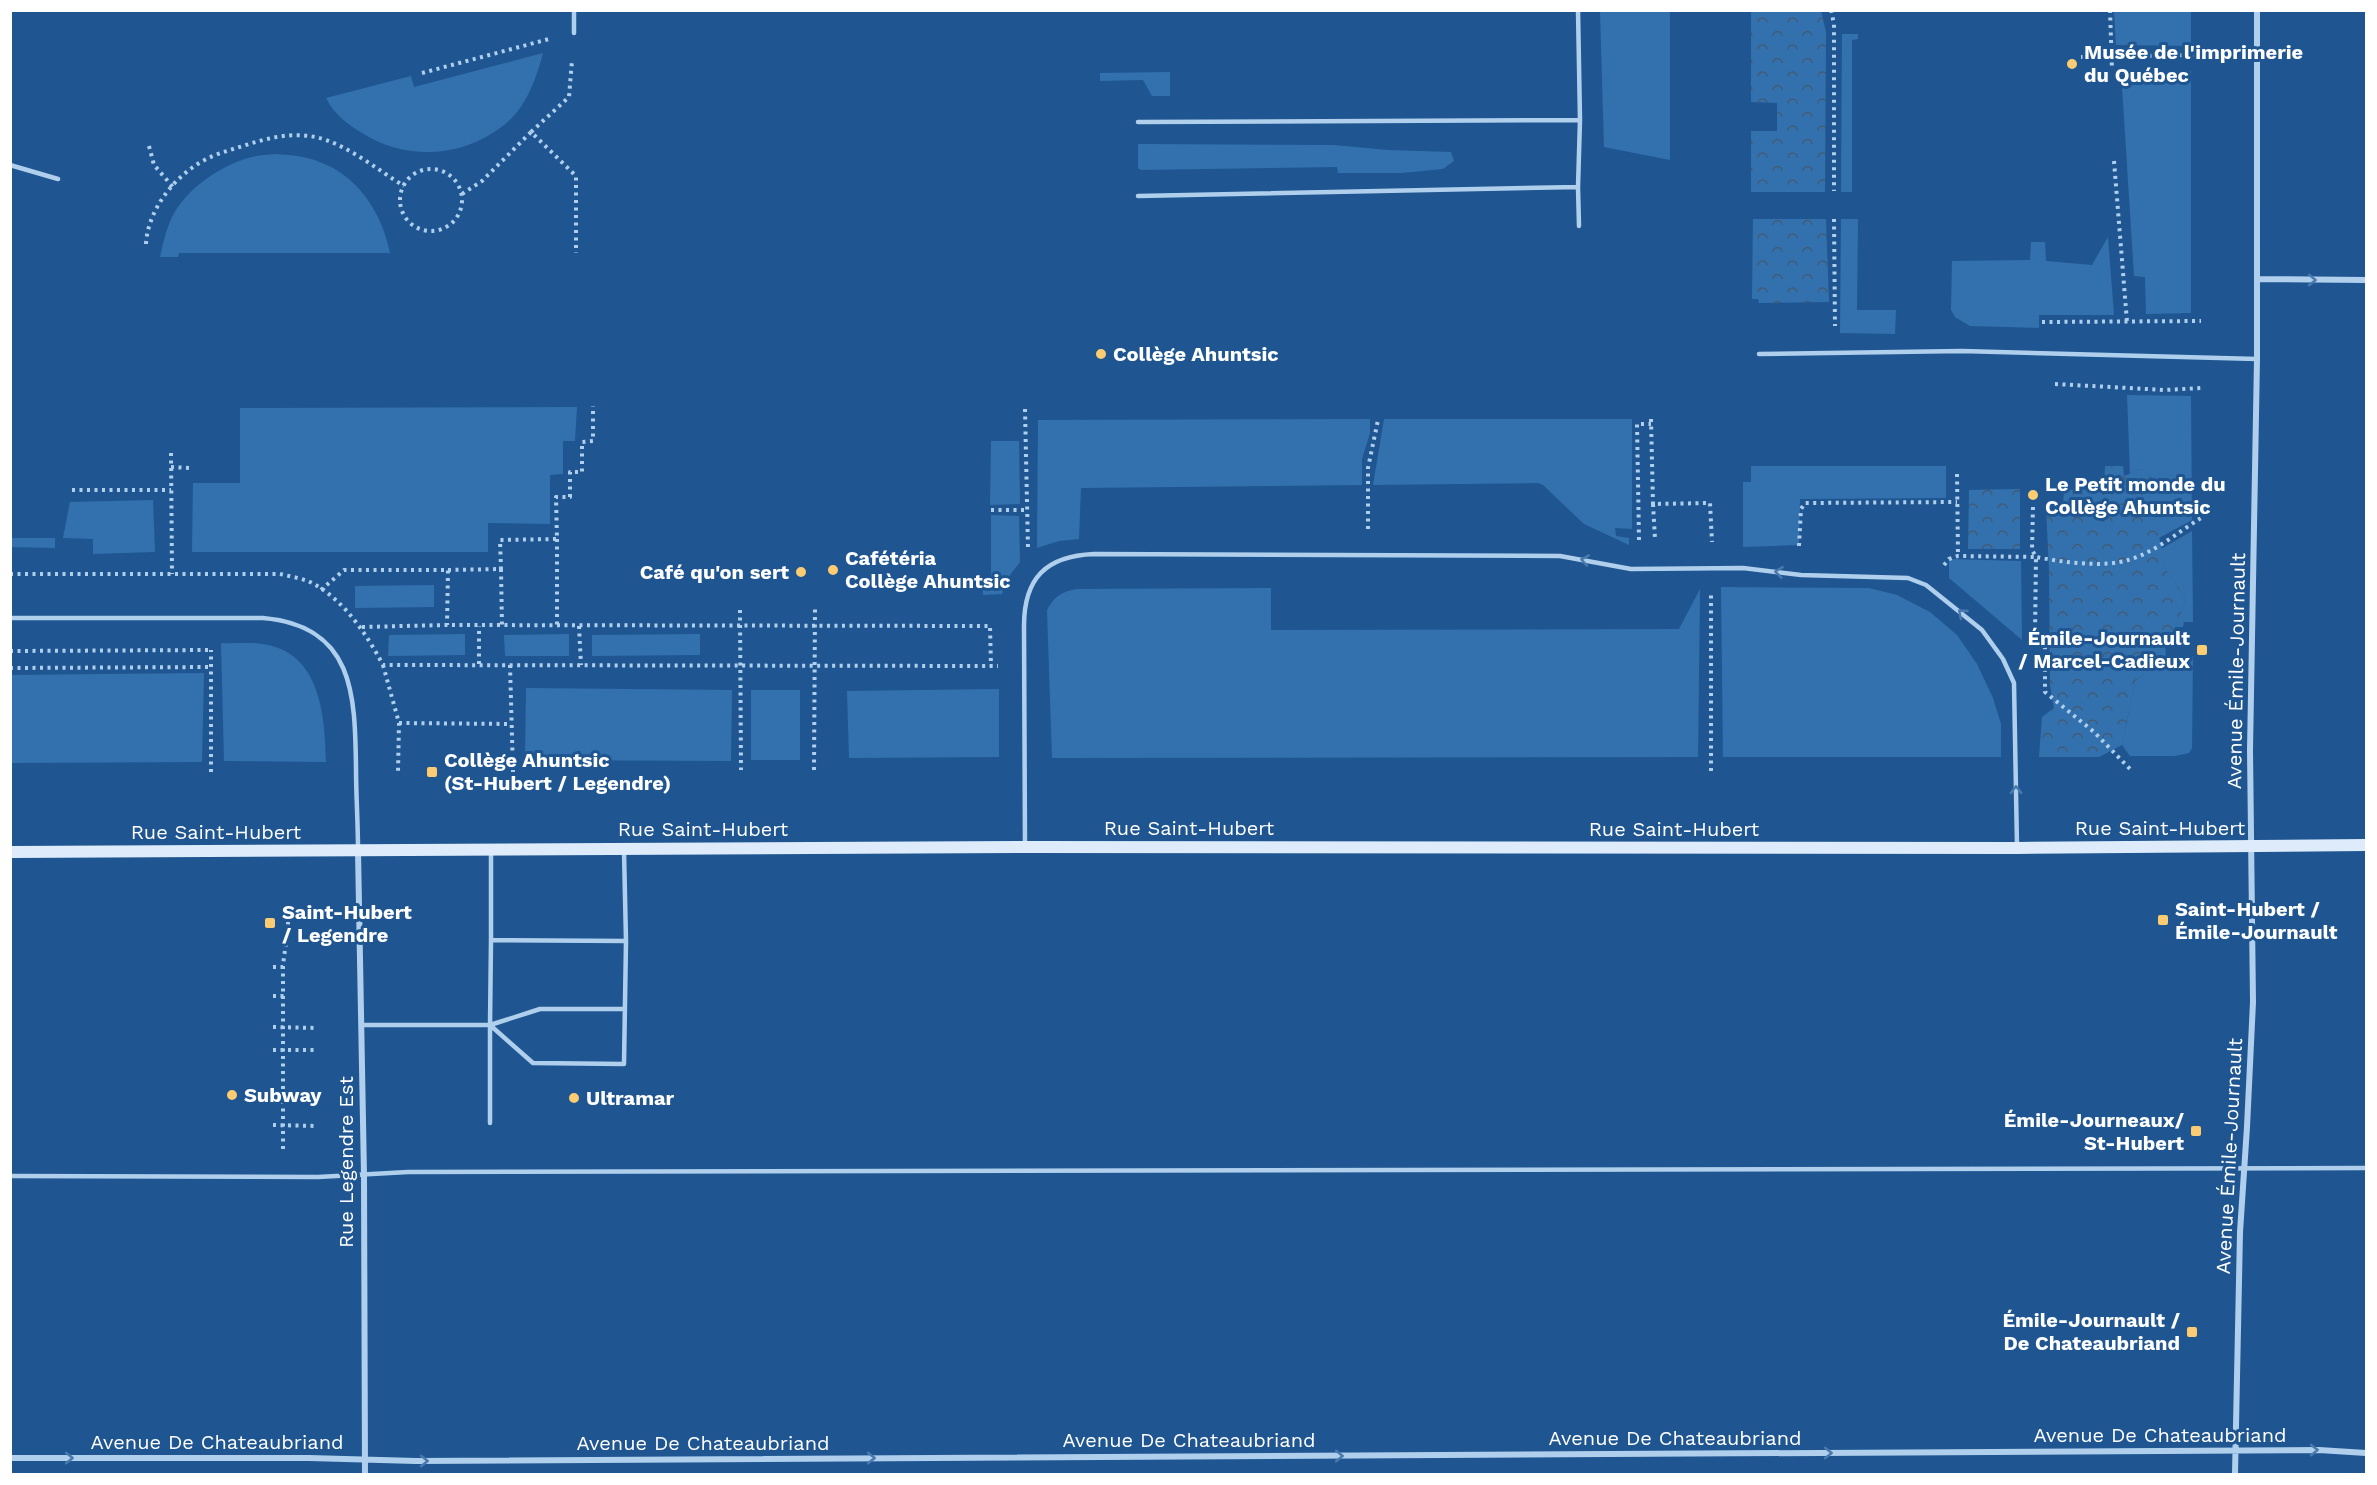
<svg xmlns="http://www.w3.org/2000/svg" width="2377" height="1485" font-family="'Work Sans',sans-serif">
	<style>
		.grass { fill: #3371ae }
		.forest { fill: url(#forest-crowns) }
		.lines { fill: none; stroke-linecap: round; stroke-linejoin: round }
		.path { stroke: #b0cfed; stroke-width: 4; stroke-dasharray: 3 4.5; stroke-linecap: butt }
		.service { stroke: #b0cfed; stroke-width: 4.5 }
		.minor { stroke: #b0cfed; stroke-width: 6 }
		.secondary { stroke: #ddebfa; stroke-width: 12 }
		.oneway { stroke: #4a7aad }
		.poi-dot { fill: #fbcc71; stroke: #1f5691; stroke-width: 2 }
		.labels { text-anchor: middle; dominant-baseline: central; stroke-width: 6; stroke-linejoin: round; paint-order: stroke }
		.poi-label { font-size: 20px; font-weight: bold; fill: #fff; stroke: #1f5691; text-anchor: start }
		.street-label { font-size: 20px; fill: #fff; stroke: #1f5691 }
	</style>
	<defs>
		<pattern id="forest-crowns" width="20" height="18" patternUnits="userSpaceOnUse" patternTransform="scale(1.5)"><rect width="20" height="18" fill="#3371ae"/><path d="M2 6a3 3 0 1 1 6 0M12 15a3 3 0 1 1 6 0" fill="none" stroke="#425b73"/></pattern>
	</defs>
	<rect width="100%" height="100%" fill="#1f5691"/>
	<path class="grass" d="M1600,11H1670V160L1604,147Z
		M2114,11H2191V46L2116,45Z
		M1842,34H1858V39L1852,40V192H1841Z
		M543,53C536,79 526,108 504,125C463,158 406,161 362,133C347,124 334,114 326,98L411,76L414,87Z
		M2121,71H2191V313L2146,314L2145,277L2134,276Z
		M1170,72V96H1152L1143,80L1100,81V73Z
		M1138,144L1333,145L1388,150L1451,152L1454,161L1443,169L1401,173H1338L1337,167L1141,170L1138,168Z
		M275,154C289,155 304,156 317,161C358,175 382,213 390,253H179L178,257H160C163,244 166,230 172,217C186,189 222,164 252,157C260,155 268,155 275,154Z
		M1841,219H1858L1857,310H1896L1895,334L1840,333Z
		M2108,237L2114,315H2039V328L1970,326L1955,317L1951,310L1952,261L2030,260L2031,242H2045L2046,261L2092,265Z
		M2127,395L2191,396L2192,520L2159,538L2153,507V479L2142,469L2130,474Z
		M577,407L575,441H563V474L550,475V524L488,523V552H192L193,483H240V408Z
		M1370,419V433L1362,459V485L1081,488L1079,539L1059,541L1037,548L1038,420Z
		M1384,419H1632V529L1615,528L1616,536L1629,538V545L1584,524L1543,485L1538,483L1373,485Z
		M991,441H1019L1020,504L990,505Z
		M1751,466H1946V498L1800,499L1799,545L1743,547V482H1751Z
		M153,500L155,552L93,554V539L63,538L70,502Z
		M991,515L1019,516L1020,562L1007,579L1002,594L983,595V584H991Z
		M2192,531L2193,622H2184L2183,627H2175L2186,599L2166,570L2161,549Z
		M11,538H55V548L11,547Z
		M1949,559L2021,561L2022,640L1949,578Z
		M434,585V607L355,608V586Z
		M1721,587L1869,588L1897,595L1930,612L1957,635L1977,664L1993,698L2001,724V757H1723Z
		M1271,588V630L1679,629L1700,589L1698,757L1052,758L1047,610C1055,596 1061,592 1077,589Z
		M465,634V655L388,656L389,635Z
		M569,634V656H505L504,635Z
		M700,634V655L592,656V635Z
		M221,643C234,644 249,642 262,644C320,651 325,715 326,762L224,761Z
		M2165,643L2166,655L2193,656L2192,748L2189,753L2175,756H2130L2122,745L2135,681L2147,671Z
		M204,673L202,762L11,763V675Z
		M526,688L732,690L731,761L525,760Z
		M999,689V757L849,758L847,691Z
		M751,690H800V760H751Z"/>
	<path class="forest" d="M1751,11H1821L1826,32L1825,192H1751V131H1777V103L1751,102Z
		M1753,219H1826L1829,302L1759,303L1758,299H1752Z
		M2105,466H2123L2124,476L2142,469L2153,479V507L2166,570L2186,599L2174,630L2147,671L2135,681L2122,745L2099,757H2039L2042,717L2054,708L2050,685L2049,570L2046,507H2063L2064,490L2104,489Z
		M2020,489V549H1968L1969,490Z"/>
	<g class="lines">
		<path class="path" d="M1831,10L1834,24V191
			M2110,10L2112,70
			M2081,57L2200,55
			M422,73L549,39
			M531,132L569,97L572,60
			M149,146L154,165L173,187
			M2114,161L2127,322
			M400 200a31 31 0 1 1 62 0a31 31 0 1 1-62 0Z
			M462,194L482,181L531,132L576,176V253
			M1834,219L1835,326
			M146,244C148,207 179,170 213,156C223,152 233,149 243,146C267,138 291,132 315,137C345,143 378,170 404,186
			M2042,322L2201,321
			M2055,384L2165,390L2201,388
			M1025,409L1028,549
			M1651,419L1653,504L1710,503L1712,542
			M171,453L172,574
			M171,467L189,468
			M1957,474L1958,556
			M72,490H171
			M1653,504L1655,539
			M2033,507L2032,550L2036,557C2061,562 2104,568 2128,560C2154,553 2178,532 2201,518
			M991,510H1027
			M1368,529V468L1378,420
			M557,539V625
			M1639,540L1637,424H1651
			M1799,546L1801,509L1805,503L1957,502
			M1944,565L1949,559L1958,556L2036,557L2035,633L2045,648V692L2094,732L2131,770
			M501,569L502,626
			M448,570L501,569L500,540L557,539L556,497H570V472H582V442L593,441V406
			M10,574H280C289,576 299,578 308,581C342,597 366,633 383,665L998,666
			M321,590L344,570H448L447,625
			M740,610L741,770
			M579,626L581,665
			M362,627L447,625L990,626L991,666
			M10,651L211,650
			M479,664V626
			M383,665L399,723L398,772
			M510,665L513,772
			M10,668L212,667
			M399,723L511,724
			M814,770L815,609
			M1711,771V595
			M211,772V650
			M273,967H283
			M273,996H284
			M273,1027L318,1028
			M273,1050H318
			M273,1094L318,1095
			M273,1125L318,1126
			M283,1149V967C284,951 288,938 288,922"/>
		<path class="service" d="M574,10V33
			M1138,122L1580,120L1578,10
			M10,165L58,179
			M1578,187L1579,226
			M1138,196L1578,187L1580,120
			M1759,354L1962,351L2257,359
			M10,618H263C354,626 355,694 356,768C356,795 358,823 358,850
			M1025,846L1024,626C1024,578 1046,556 1094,554L1560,556L1631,569L1743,568L1801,575L1908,578L1926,585L1982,630L2003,659L2014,683L2017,846
			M491,849V940L626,941L624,851
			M362,1025H490L491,940
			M490,1025L533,1063L624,1064L626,941
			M490,1025L540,1009H624
			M490,1123V1025
			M10,1176L318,1177L408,1172L2366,1168"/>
		<path class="minor" d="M2257,279L2366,280
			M358,851L364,1175L365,1474
			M10,1458H309L416,1461L2319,1450L2366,1453
			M2235,1474L2240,1232L2247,1127L2253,1002L2250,750L2257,359V10"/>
		<path class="secondary" d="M10,852L1025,847L2017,848L2366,845"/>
	</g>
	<defs><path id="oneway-chevron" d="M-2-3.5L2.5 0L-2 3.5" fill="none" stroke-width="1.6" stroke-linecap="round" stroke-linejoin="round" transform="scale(1.5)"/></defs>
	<g class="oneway">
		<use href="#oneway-chevron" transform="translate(2312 280) rotate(1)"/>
		<use href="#oneway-chevron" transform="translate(1585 560) rotate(-170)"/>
		<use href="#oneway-chevron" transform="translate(1779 572) rotate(-173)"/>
		<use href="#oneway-chevron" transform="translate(1962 613) rotate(-139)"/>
		<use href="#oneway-chevron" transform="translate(2016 790) rotate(-91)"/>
		<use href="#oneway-chevron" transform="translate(2314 1450) rotate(-1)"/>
		<use href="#oneway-chevron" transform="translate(1828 1453)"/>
		<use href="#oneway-chevron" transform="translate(1339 1456)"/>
		<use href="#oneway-chevron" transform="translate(69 1458)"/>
		<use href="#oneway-chevron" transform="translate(871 1458)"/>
		<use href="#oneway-chevron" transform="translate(424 1461)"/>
	</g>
	<g class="poi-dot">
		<circle cx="2072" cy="64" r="6"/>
		<circle cx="1101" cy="354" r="6"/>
		<circle cx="2033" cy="495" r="6"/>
		<circle cx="833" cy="570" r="6"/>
		<circle cx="801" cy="572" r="6"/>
		<rect x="2196" y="644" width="12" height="12" rx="3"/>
		<rect x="426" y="766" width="12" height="12" rx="3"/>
		<rect x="2157" y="914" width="12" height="12" rx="3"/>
		<rect x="264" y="917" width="12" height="12" rx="3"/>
		<circle cx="232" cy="1095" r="6"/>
		<circle cx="574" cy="1098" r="6"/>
		<rect x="2190" y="1125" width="12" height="12" rx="3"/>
		<rect x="2186" y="1326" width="12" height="12" rx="3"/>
	</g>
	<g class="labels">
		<g class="poi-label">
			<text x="2084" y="52">Musée de l'imprimerie<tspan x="2084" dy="23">du Québec</tspan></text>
			<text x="1113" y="354">Collège Ahuntsic</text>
			<text x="2045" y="484">Le Petit monde du<tspan x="2045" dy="23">Collège Ahuntsic</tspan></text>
			<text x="845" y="558">Cafétéria<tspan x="845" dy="23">Collège Ahuntsic</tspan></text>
			<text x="789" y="572" text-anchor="end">Café qu'on sert</text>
			<text x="2190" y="638" text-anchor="end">Émile-Journault<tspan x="2190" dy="23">/ Marcel-Cadieux</tspan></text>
			<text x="444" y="760">Collège Ahuntsic<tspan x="444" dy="23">(St-Hubert / Legendre)</tspan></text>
			<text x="2175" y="909">Saint-Hubert /<tspan x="2175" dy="23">Émile-Journault</tspan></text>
			<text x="282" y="912">Saint-Hubert<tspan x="282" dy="23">/ Legendre</tspan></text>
			<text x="244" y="1095">Subway</text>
			<text x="586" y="1098">Ultramar</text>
			<text x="2184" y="1120" text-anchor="end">Émile-Journeaux/<tspan x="2184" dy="23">St-Hubert</tspan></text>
			<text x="2180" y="1320" text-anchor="end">Émile-Journault /<tspan x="2180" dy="23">De Chateaubriand</tspan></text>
		</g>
		<g class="street-label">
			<text transform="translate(2236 671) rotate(-89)">Avenue Émile-Journault</text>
			<text x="1189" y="828">Rue Saint-Hubert</text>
			<text x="2160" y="828">Rue Saint-Hubert</text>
			<text x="703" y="829">Rue Saint-Hubert</text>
			<text x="1674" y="829">Rue Saint-Hubert</text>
			<text x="216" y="832">Rue Saint-Hubert</text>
			<text transform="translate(2229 1156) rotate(-87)">Avenue Émile-Journault</text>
			<text transform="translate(346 1162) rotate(-90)">Rue Legendre Est</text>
			<text x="2160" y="1435">Avenue De Chateaubriand</text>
			<text x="1675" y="1438">Avenue De Chateaubriand</text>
			<text x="1189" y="1440">Avenue De Chateaubriand</text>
			<text x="217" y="1442">Avenue De Chateaubriand</text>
			<text x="703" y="1443">Avenue De Chateaubriand</text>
		</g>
	</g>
	<rect width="2377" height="1485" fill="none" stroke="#ffffff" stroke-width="24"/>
</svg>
